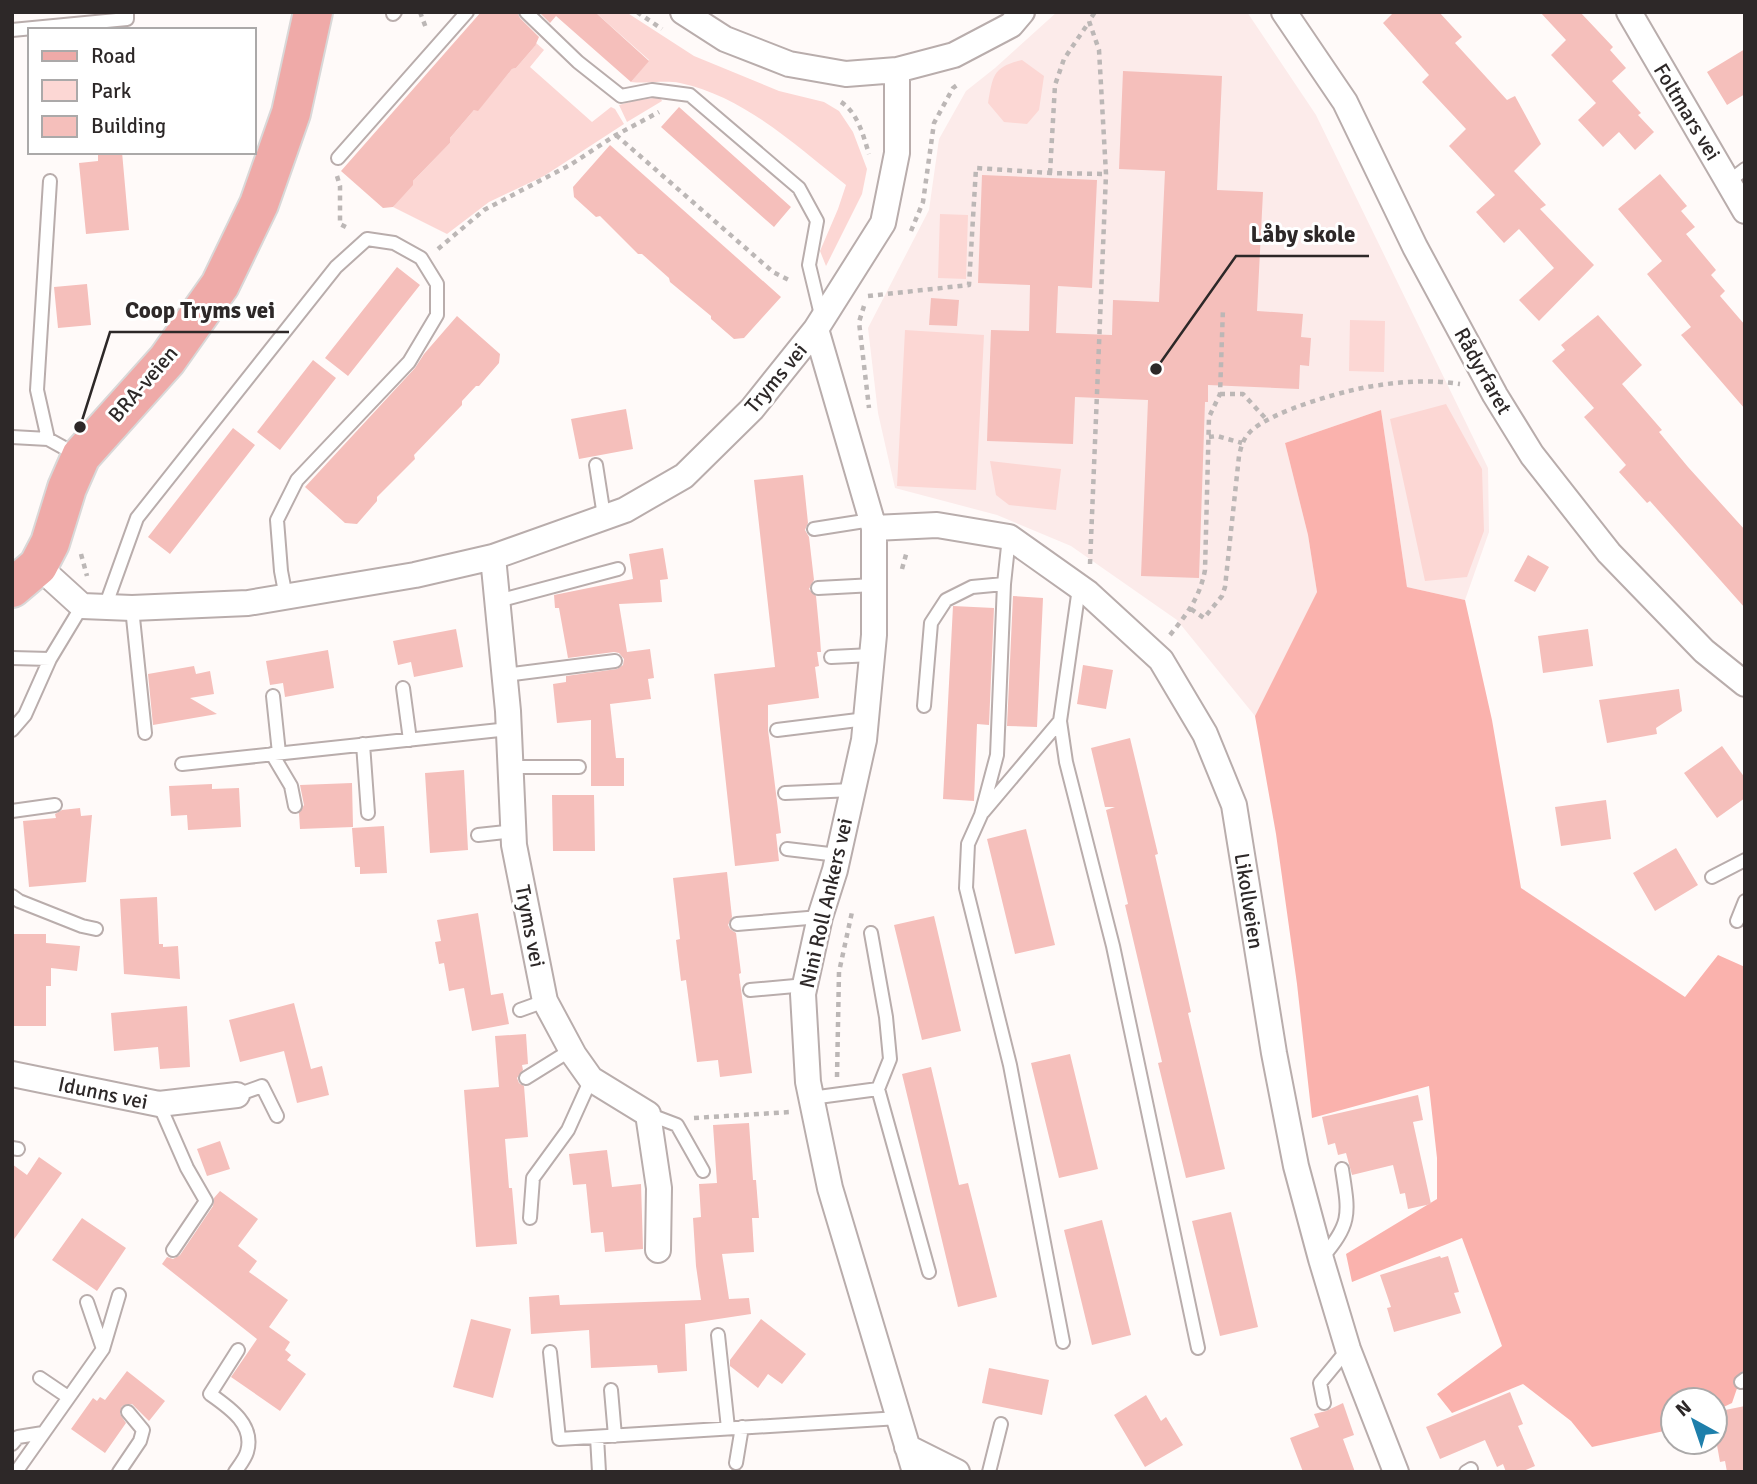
<svg xmlns="http://www.w3.org/2000/svg" width="1757" height="1484" font-family="Signika,sans-serif">
	<style>
		.built { fill: #fcebea }
		.green { fill: #fcd7d4 }
		.forest { fill: #fab2ad }
		.building { fill: #f5bfbb }
		.lines { fill: none; stroke-linecap: round; stroke-linejoin: round }
		.lane-casing { stroke: #b9adac; stroke-width: 16 }
		.street-casing { stroke: #b9adac; stroke-width: 28 }
		.primary-casing { stroke: #d9d8d8; stroke-width: 42 }
		.path { stroke: #bcb7b6; stroke-width: 4.5; stroke-dasharray: 5 5; stroke-linecap: butt }
		.lane { stroke: #fff; stroke-width: 12 }
		.street { stroke: #fff; stroke-width: 24 }
		.primary { stroke: #efaaa8; stroke-width: 38 }
		.labels { text-anchor: middle; dominant-baseline: central; stroke-width: 6; stroke-linejoin: round; paint-order: stroke }
		.street-label { font-size: 21px; fill: #2d2828; stroke: #fff }
		.leader { fill: none; stroke: #2d2828; stroke-width: 2.5 }
		.callout-dot { fill: #2d2828; stroke: #fff; stroke-width: 2.5 }
		.callout-label { font-size: 23px; text-anchor: middle; font-weight: bold; fill: #2d2828; stroke: #fff; stroke-width: 6; stroke-linejoin: round; paint-order: stroke }
	</style>
	<rect width="100%" height="100%" fill="#fffaf9"/>
	<path class="built" d="M1057,12H1247L1316,115L1488,468L1489,532L1465,600L1407,587L1381,410L1285,443L1308,535L1317,592L1255,716L1177,620L1071,546L997,515L895,488L878,413L868,328L929,210L939,139L966,91L995,68Z"/>
	<path class="green" d="M595,12H626L694,56L779,91L824,102L839,111L853,132L867,169L862,194L826,266L820,251L838,209L846,185C795,145 745,97 680,83C664,80 647,84 631,82L649,60Z
		M535,42L544,50L530,67L592,122L611,107L615,109L624,124L544,176L489,202L447,234L393,207L413,181L450,143V138L474,110H478L512,69L516,68L535,46Z
		M1022,60L1044,76L1039,110L1027,124L1004,122L988,103C993,75 993,67 1022,60Z
		M660,97L662,101L627,122L619,105L633,101Z
		M940,214L968,215L966,279L938,278Z
		M1350,320L1385,321L1384,372L1349,371Z
		M905,330L984,335L976,490L897,486Z
		M1446,404L1482,469L1484,531L1467,577L1425,581L1390,419Z
		M990,461L1061,469L1056,510L1009,505L996,495Z"/>
	<path class="forest" d="M1381,410L1407,587L1465,600L1492,720L1521,888L1685,997L1718,955L1745,967V1365L1732,1403L1715,1411V1400H1673V1429L1592,1447L1571,1421L1523,1384L1452,1413L1437,1394L1502,1346L1462,1238L1352,1282L1346,1254L1437,1199V1158L1429,1086L1312,1118L1297,984L1276,834L1255,716L1317,592L1308,535L1285,443Z"/>
	<path class="building" d="M481,12H517L520,18L539,37L535,46L516,68L512,69L478,111L474,110L450,138V143L413,181V185L393,207L383,208L341,171Z
		M539,12H595L649,61L631,82L556,16L550,23Z
		M1394,12H1439L1462,37L1455,43L1507,100L1515,96L1541,144L1514,171L1546,205L1540,209L1594,265L1539,321L1519,300L1554,268L1519,229L1504,243L1476,212L1495,195L1449,146L1466,129L1422,82L1429,75L1383,23Z
		M1540,12H1580L1613,47L1610,50L1626,68L1612,81L1641,113L1638,115L1654,132L1635,150L1619,132L1603,147L1578,120L1596,103L1551,55L1566,40Z
		M1745,49V94L1727,105L1707,72Z
		M1123,71L1222,76L1217,190L1263,192L1257,311L1303,314L1301,337L1311,338L1309,366L1300,365L1299,389L1208,385V402H1205L1199,578L1141,576L1148,400L1075,397L1073,444L987,441L991,330L1029,331L1030,285L978,283L982,175L1097,180L1092,288L1058,286L1056,333L1112,335L1113,300L1159,302L1165,171L1119,169Z
		M679,107L791,207L774,227L661,127Z
		M610,145L781,297L744,338L734,339L711,319V316L670,282L669,278L642,254H638L600,216L596,217L574,197L573,187Z
		M98,152H122L129,230L86,234L79,163L98,161Z
		M1660,174L1687,206L1681,211L1695,227L1686,234L1716,270L1711,275L1725,291L1720,296L1745,325V409L1681,335L1691,327L1647,274L1662,261L1618,209Z
		M397,267L420,285L348,376L325,358Z
		M87,284L91,325L58,328L54,287Z
		M931,298L959,300L957,326L929,325Z
		M1598,315L1642,365L1622,384L1662,430L1659,432L1688,467L1745,530V608L1650,501L1647,503L1619,472L1626,465L1584,417L1594,408L1552,361L1565,350L1561,345Z
		M457,316L500,354L499,363L479,386H476L462,401V405L414,455L415,459L377,497V501L357,524L345,523L305,487L415,368L424,354Z
		M313,360L336,378L280,450L257,432Z
		M626,409L633,449L579,459L571,419Z
		M233,428L255,445L170,554L148,537Z
		M803,475L808,523L805,530L809,537L814,580L809,589L816,596L820,638L821,652H817L819,666L815,667L819,698L768,705V730L781,833L776,834L779,861L735,866L714,674L775,667L754,480Z
		M663,548L668,579L660,580L662,602L619,604L627,652L650,649L654,678L648,679L651,699L610,704L616,758H624V786H591V720L557,723L553,684L566,682V676L617,669L623,665L624,659L619,653L614,652L568,658L559,608H555L554,595L633,579L629,554Z
		M1528,555L1549,567L1535,592L1514,581Z
		M1013,596L1043,598L1037,727L1007,726Z
		M953,606L994,608L989,725L977,724L974,801L943,799Z
		M456,629L463,667L414,677L411,662L398,665L393,641Z
		M1588,629L1593,666L1543,673L1538,636Z
		M328,650L334,688L285,697L283,683L270,685L266,661Z
		M1083,665L1113,670L1106,709L1077,704Z
		M194,666L196,674L210,671L214,694L190,698L217,714L153,725L148,674Z
		M1679,689L1682,711L1656,728L1657,734L1607,743L1599,700Z
		M1130,738L1158,854L1155,855L1191,1012L1188,1013L1225,1169L1186,1178L1158,1063L1162,1062L1125,905L1128,904L1106,810L1115,807H1105L1091,748Z
		M1722,746L1745,778V798L1717,818L1684,773Z
		M464,770L468,850L430,853L425,773Z
		M352,783L353,827L300,829L299,813L304,805L300,785Z
		M212,784V789L239,788L241,827L188,830L187,815L171,816L169,786Z
		M552,795H594L595,851H553Z
		M1606,800L1611,839L1561,846L1555,807Z
		M80,808L81,816L92,815L86,882L29,887L23,821L56,818L55,814L62,810Z
		M384,826L387,873L360,874V867H355L352,828Z
		M1026,829L1055,945L1015,954L987,839Z
		M1676,848L1698,885L1655,911L1633,873Z
		M727,872L732,917L728,925L730,929L736,933L741,973L739,974L752,1073L720,1077L718,1060L697,1062L686,980L681,981L676,940L680,939L673,878Z
		M157,897L159,944H163V947L178,946L180,979L124,974L120,899Z
		M478,913L491,995L503,993L509,1024L472,1031L464,988L449,991L444,963L439,964L435,942L441,941L437,920Z
		M934,916L961,1031L922,1040L894,925Z
		M12,934H46V943L80,946L77,971L51,968V986H46V1026H12Z
		M294,1003L311,1069L322,1066L329,1095L297,1103L284,1051L240,1062L229,1020Z
		M187,1006L190,1067L160,1069L158,1047L114,1051L111,1013Z
		M526,1034L528,1064L522,1065L523,1070L517,1078L519,1083L524,1086L528,1137L505,1139L509,1188H512L517,1244L476,1247L464,1090L499,1087L495,1036Z
		M1070,1054L1098,1169L1059,1178L1031,1063Z
		M931,1067L959,1185L968,1183L997,1297L958,1307L902,1074Z
		M1418,1095L1423,1120L1413,1122L1431,1204L1408,1209L1405,1193L1400,1194L1393,1165L1352,1175L1346,1153L1338,1155L1335,1143L1328,1145L1322,1117Z
		M749,1123L753,1180H756L759,1218H752L754,1252L722,1254L729,1299L749,1298L751,1314L685,1324L687,1371L658,1373L657,1365L591,1368L589,1330L531,1334L529,1297L559,1295L560,1305L701,1300L696,1266L693,1218L701,1217L699,1184L717,1183L713,1125Z
		M220,1141L230,1169L207,1176L197,1149Z
		M607,1150L612,1187L641,1184L643,1249L605,1252L603,1232L591,1233L586,1184L573,1185L569,1154Z
		M39,1157L62,1173L12,1242V1164L27,1175Z
		M220,1191L258,1219L238,1246L257,1261L249,1272L288,1300L269,1327L290,1342L285,1350L291,1355L287,1360L306,1374L280,1411L231,1377L257,1339L162,1264L167,1257L173,1259L180,1255L213,1206L214,1198Z
		M1231,1212L1258,1327L1220,1336L1192,1221Z
		M82,1218L126,1248L97,1291L52,1260Z
		M1102,1220L1131,1335L1092,1345L1064,1230Z
		M1440,1256L1441,1258L1448,1256L1459,1292L1454,1293L1461,1313L1394,1332L1387,1308L1391,1307L1380,1275Z
		M471,1319L511,1329L493,1398L453,1387Z
		M761,1319L806,1354L782,1384L768,1374L758,1388L730,1366V1360Z
		M989,1368L1049,1380L1042,1415L982,1403Z
		M127,1371L165,1401L149,1421L132,1404L122,1406L120,1414L126,1423L105,1453L71,1429L93,1398L97,1401L100,1397L105,1400Z
		M1510,1392L1523,1424L1518,1426L1535,1466L1521,1472H1506L1503,1464L1497,1467L1485,1440L1440,1459L1426,1427Z
		M1146,1395L1161,1421L1166,1417L1183,1445L1145,1467L1114,1415Z
		M1343,1403L1354,1435L1343,1439L1355,1472H1303L1290,1438L1319,1427L1314,1414L1326,1411Z
		M1745,1406V1472H1727L1725,1461L1720,1462L1715,1434V1412Z"/>
	<g class="lines">
		<defs>
			<path id="lane" d="M526,12L578,62L621,96L652,90L690,95L799,188L817,221L809,265L822,319
				M393,14L395,12
				M12,30L127,19V12
				M338,158L467,12
				M50,181L37,390L48,439L77,455
				M1728,182L1745,169
				M12,437L48,439
				M596,465L604,516
				M814,529L871,520
				M1009,537L1004,584L997,755L981,815L968,844L966,888L1010,1065L1063,1342
				M818,588L874,585
				M1079,588L1060,721L1066,762L1113,946L1198,1348
				M498,601L618,569
				M105,607L137,518L336,267L367,239L394,243L421,258L437,284V315L409,362L297,480L277,520L281,571L286,597
				M132,608L145,733
				M831,657L872,655
				M12,658L50,659L82,606
				M505,675L615,661
				M403,688L410,740
				M273,696L279,753
				M924,706L931,623L946,600L972,587L1004,584
				M12,730L25,715L50,659
				M777,730L866,719
				M363,744L368,813
				M272,754L291,786L295,806
				M182,764L509,729
				M511,767H579
				M785,793L853,790
				M12,811L55,805
				M983,812L1060,721
				M478,835L514,831
				M787,849L838,855
				M1712,877L1745,860
				M12,896L19,901L82,926L96,929
				M1737,921L1745,901
				M737,924L820,917
				M871,933L886,1017L890,1059L878,1089
				M750,990L806,985
				M520,1010L545,1001
				M526,1078L571,1050
				M237,1095L262,1086L277,1116
				M811,1098L878,1089L929,1272
				M159,1104L187,1168L206,1201L173,1250
				M648,1114L677,1125L703,1171
				M12,1148L18,1149
				M530,1218L533,1178L568,1130L591,1079
				M1321,1259C1352,1223 1349,1214 1342,1169
				M87,1302L103,1349
				M718,1335L728,1428
				M550,1352L559,1439L899,1418
				M40,1378L68,1397
				M1741,1382L1745,1379
				M611,1390L615,1436
				M1324,1403L1320,1383L1348,1349
				M597,1437L599,1472
				M12,1444L18,1437L43,1433
				M736,1463L742,1427
				M16,1472L103,1349L119,1295
				M119,1472L140,1441L143,1430L128,1412
				M235,1472C239,1466 245,1459 247,1452C255,1425 230,1408 210,1394L238,1350
				M989,1472L1001,1424
				M1466,1472L1471,1469"/>
			<path id="street" d="M683,12L725,39L789,64L846,74L897,70L954,55L1011,25L1022,12
				M1284,12L1345,102L1415,247L1495,395L1532,455L1609,553L1704,651L1745,684
				M1629,12L1745,211
				M816,329L874,528V635L864,740L835,870L820,917L803,994L808,1082L830,1188L915,1472
				M874,528L937,525L1009,537L1088,593L1161,660L1205,734L1234,805L1274,1053L1296,1166L1321,1259L1348,1349L1396,1472
				M493,557L508,711L514,845L545,1001L574,1055L591,1079L648,1114L659,1188L658,1250
				M38,566L82,606L132,608L248,603L415,575L493,557L625,510L684,476L752,409L816,329L883,223L897,153V70
				M12,1074L159,1104L237,1095
				M907,1447L957,1472"/>
			<path id="primary" d="M12,588L38,566L50,543L67,488L81,456L167,360L220,285L259,204L291,113L313,12"/>
		</defs>
		<use href="#lane" class="lane-casing"/>
		<use href="#street" class="street-casing"/>
		<use href="#primary" class="primary-casing"/>
		<path class="path" d="M420,12L426,28
			M637,12L662,29
			M841,102C858,113 863,135 869,154
			M616,135L773,272L791,281
			M1050,173L1055,85L1064,59L1089,22
			M337,176L340,186V224L348,228
			M911,231L923,202L934,123L953,88L960,83
			M438,249L484,210L570,165L616,135L659,112
			M868,296L969,285L976,168L1050,173L1106,174
			M864,306L859,322L869,408
			M1220,394H1243L1267,420
			M1209,437L1217,436L1242,443
			M81,554L87,576
			M1090,564L1106,174L1099,50L1089,21L1095,12
			M902,569L907,551
			M1191,609L1204,618L1222,596L1225,587L1239,456C1241,447 1243,439 1250,432C1270,411 1351,388 1380,385C1406,381 1434,380 1460,384
			M1170,635C1187,614 1200,597 1205,570L1209,417L1220,394L1223,308
			M837,1077L839,972L852,912
			M694,1118L790,1112"/>
		<use href="#lane" class="lane"/>
		<use href="#street" class="street"/>
		<use href="#primary" class="primary"/>
	</g>
	<g class="labels">
		<g class="street-label">
			<text transform="translate(1687 112) rotate(59)">Foltmars vei</text>
			<text transform="translate(1483 371) rotate(61)">Rådyrfaret</text>
			<text transform="translate(776 378) rotate(-50)">Tryms vei</text>
			<text transform="translate(143 384) rotate(-49)">BRA-veien</text>
			<text transform="translate(1249 901) rotate(81)">Likollveien</text>
			<text transform="translate(826 903) rotate(-77)">Nini Roll Ankers vei</text>
			<text transform="translate(530 926) rotate(79)">Tryms vei</text>
			<text transform="translate(103 1093) rotate(12)">Idunns vei</text>
		</g>
	</g>
	<path class="leader" d="M1156 369L1236 256H1369M80 427L110 332H289"/>
	<g class="callout-dot">
		<circle cx="1156" cy="369" r="7"/>
		<circle cx="80" cy="427" r="7"/>
	</g>
	<g class="callout-label">
		<text x="1303" y="242">Låby skole</text>
		<text x="200" y="318">Coop Tryms vei</text>
	</g>
	<rect width="1757" height="1484" fill="none" stroke="#2d2828" stroke-width="28"/>
	<rect x="28" y="28" width="228" height="126" fill="#ffffff" stroke="#aba9a9" stroke-width="2"/>
	<rect x="42" y="51" width="35" height="10" fill="#efaaa8" stroke="#aba9a9" stroke-width="2"/>
	<text x="91" y="63" font-size="21" fill="#2d2828">Road</text>
	<rect x="42" y="80" width="35" height="21" fill="#fcd7d4" stroke="#aba9a9" stroke-width="2"/>
	<text x="91" y="98" font-size="21" fill="#2d2828">Park</text>
	<rect x="42" y="116" width="35" height="21" fill="#f5bfbb" stroke="#aba9a9" stroke-width="2"/>
	<text x="91" y="133" font-size="21" fill="#2d2828">Building</text>
	<g transform="translate(1694 1421) rotate(320)"><circle r="33" fill="#ffffff" stroke="#aba9a9" stroke-width="2"/>
	<path d="M0-5L12 26L0 18L-12 26Z" fill="#1e7fab"/>
	<text y="-10" font-size="19" font-weight="bold" text-anchor="middle" fill="#2d2828">N</text>
	</g>
</svg>
